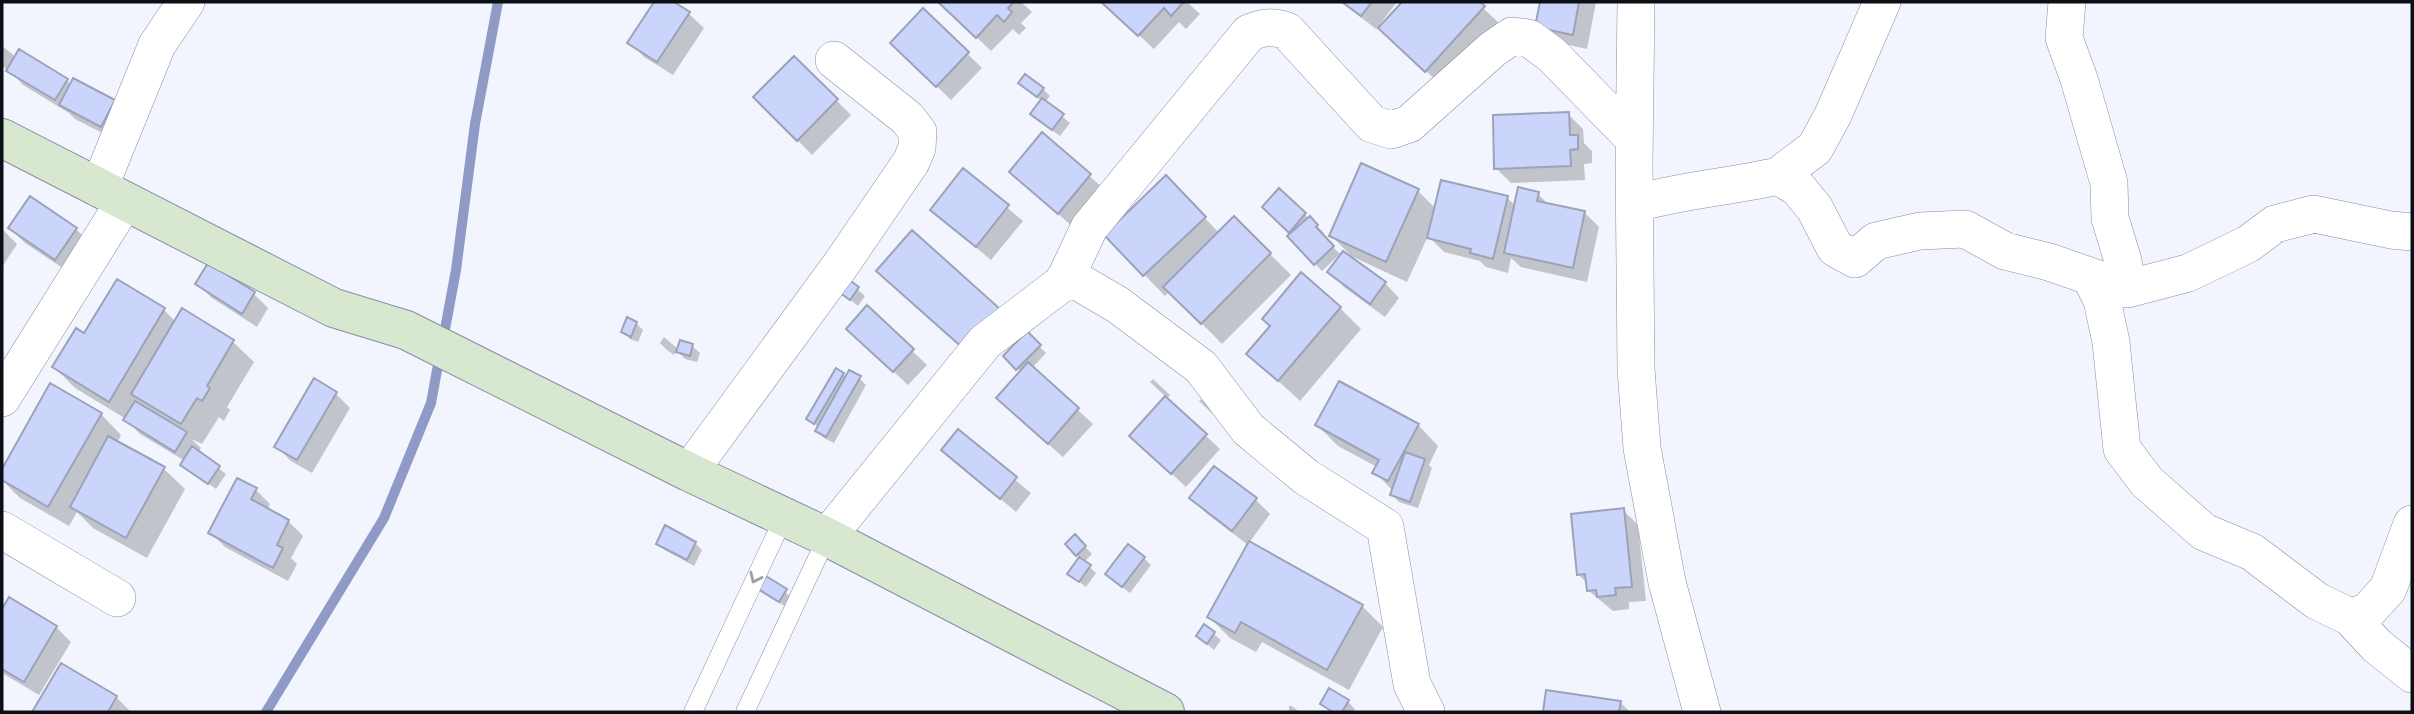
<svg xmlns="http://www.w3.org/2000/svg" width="2414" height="714" font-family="Commissioner,sans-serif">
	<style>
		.shadow { fill: #0003 }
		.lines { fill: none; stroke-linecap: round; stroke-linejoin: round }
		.stream { stroke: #8f9ac7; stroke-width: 10 }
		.building { fill: #cbd5fb; stroke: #9ca2b8; stroke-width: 2 }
		.service-casing { stroke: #888ea3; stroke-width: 19 }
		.minor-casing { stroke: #888ea3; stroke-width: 38 }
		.secondary-casing { stroke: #888ea3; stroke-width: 40 }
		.service { stroke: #fff; stroke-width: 18 }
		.minor { stroke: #fff; stroke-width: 37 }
		.secondary { stroke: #d7e7d0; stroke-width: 38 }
		.oneway { stroke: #9e9fa2 }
	</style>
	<rect width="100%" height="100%" fill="#f2f5fe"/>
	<path class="shadow" d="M656,2H671L689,14L704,28L673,75L644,57L630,42Z
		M940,2H1021L1032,12L1021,23L1026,28L1019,35L1013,29L991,51Z
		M1103,2H1187L1200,14L1186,29L1179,22L1154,49Z
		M1341,2H1397L1380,24L1382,26L1404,2H1477L1504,28L1447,91L1379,26L1376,29Z
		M1542,2H1596L1587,49L1551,41L1537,27Z
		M923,10L982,68L951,100L893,43Z
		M2,46L16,57L66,80L71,85L114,101L128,116L116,140L75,119L69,113L23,85L9,70L2,66Z
		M794,58L851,115L812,155L755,97Z
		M1021,83L1043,89L1050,96L1045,102L1070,123L1060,136L1039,121L1042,101Z
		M1568,114L1583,129L1584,143L1592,151V163L1584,164L1585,180L1511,183L1496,168Z
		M1043,134L1105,190L1073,227L1026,186Z
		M963,170L1023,221L991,260L932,210Z
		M1279,190L1324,233L1321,235L1340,254L1322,271L1290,237L1292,234L1264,207Z
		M1418,191L1436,209L1507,198L1516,206L1538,194L1549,205L1584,212L1599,227L1587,282L1521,267L1511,258L1508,273L1486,267L1480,261L1444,252L1428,236L1407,282L1351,256L1331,235Z
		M1187,199L1219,233L1234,218L1291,275L1222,344L1170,291L1165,296L1106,235Z
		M10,228L76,229L90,243L70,273L25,243Z
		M2,229L17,244L2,267Z
		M1329,272L1385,283L1399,298L1385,317L1344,287Z
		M117,281L164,310L176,322L183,311L233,342L254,362L227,407L230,410L224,421L219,417L202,444L191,439L201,448L198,452L226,474L216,489L190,471L185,461L140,434L126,419L75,388L54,367L85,335Z
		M849,282L865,296L858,306L841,292Z
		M198,284L254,294L268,308L257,327L212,298Z
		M867,308L927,365L908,385L863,343Z
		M1340,308L1361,329L1300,401L1249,354L1272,327Z
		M636,323L643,330L638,342L630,339L623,332Z
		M1027,334L1046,353L1032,368L1093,424L1063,457L1013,413L1021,372L1005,356Z
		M664,337L679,350L692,346L700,353L697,362L685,359L677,351L674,355L667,350L660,343Z
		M843,374L847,378H859L866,385L834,443L824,438L817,431L819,428L809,418Z
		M1153,379L1170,395L1166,399L1220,449L1186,487L1131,436L1166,397L1150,382Z
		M51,386L101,414L121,435L117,443L164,469L185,489L147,558L93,528L77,512L69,526L20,498L2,480V472Z
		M335,393L350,408L312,473L291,461L276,446Z
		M1201,399L1212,409L1217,418L1199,401Z
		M1317,425H1418L1438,446L1429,465L1432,468L1418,508L1399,502L1392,495L1393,491L1375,472L1377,467L1338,446Z
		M958,432L1031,493L1016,512L943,450Z
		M1214,468L1256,500L1270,514L1249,543L1362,606L1383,627L1349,690L1262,642L1256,652L1230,638L1209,617L1248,545L1206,513L1192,498Z
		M256,490L270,504L267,510L288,521L303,536L291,558L297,564L288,581L225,547L210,532Z
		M1623,510L1638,525L1646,601L1629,602V609L1613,611L1589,591L1588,584L1578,574Z
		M1075,536L1092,554L1084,562L1096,573L1086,587L1069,574L1080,558L1067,544Z
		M658,543H695L702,550L694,566L665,550Z
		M1144,558L1151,565L1130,593L1114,581Z
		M766,579L793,598L787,608L760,589Z
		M10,599L56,627L71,642L39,695L2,673V613Z
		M1205,627L1221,640L1214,650L1198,636Z
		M61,665L116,697L131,712H34Z
		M1548,692L1620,702L1630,712H1545Z
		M1348,702L1355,709L1353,712H1332L1322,704Z
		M1289,706H1292L1299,712H1289Z"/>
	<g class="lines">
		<path class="stream" d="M443,340L456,270L475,124L498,2
			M266,712L384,518L431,403L440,354"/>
	</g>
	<path class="building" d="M654,2H674L690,12L657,62L627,43Z
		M938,2H1014L1008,8L1012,12L1004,22L997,15L976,38Z
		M1101,2H1184L1171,16L1164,8L1138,36Z
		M1342,2H1372L1361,16Z
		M1402,2H1480L1485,6L1425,72L1378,28Z
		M1540,2H1579L1573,35L1535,27Z
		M923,8L969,52L936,87L890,43Z
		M19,49L68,79L55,100L6,71Z
		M794,56L838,99L797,141L753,97Z
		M1025,74L1044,88L1037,97L1018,83Z
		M73,78L115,100L101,127L59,105Z
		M1042,98L1064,114L1052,130L1030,114Z
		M1569,112L1570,135H1578V149L1570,150L1571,166L1494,169L1493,115Z
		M1042,132L1091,174L1058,214L1009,172Z
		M1361,163L1419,189L1386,262L1329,236Z
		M963,168L1009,205L976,247L930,210Z
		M1166,175L1206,217L1143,276L1104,235Z
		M1441,180L1508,196L1493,259L1470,253L1471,249L1427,238Z
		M1518,187L1539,192L1537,201L1585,211L1573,268L1504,253Z
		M1279,188L1306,213L1289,233L1262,207Z
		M30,196L77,228L55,260L8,228Z
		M1234,216L1271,253L1201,324L1163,287Z
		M1310,216L1318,225L1316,227L1334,246L1314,265L1287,236Z
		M912,230L1000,309L964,349L876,271Z
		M1343,251L1386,282L1370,304L1327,272Z
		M208,263L255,292L242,314L195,284Z
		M1301,272L1341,307L1278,381L1246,354L1270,326L1262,319Z
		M117,279L165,308L109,402L52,367L76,328L84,333Z
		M848,279L859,287L850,300L839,292Z
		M867,305L914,349L893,372L846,329Z
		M182,308L234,340L207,386L210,388L202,401L197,398L181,424L131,394Z
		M627,317L637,322L631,337L621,332Z
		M1027,331L1041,345L1016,370L1003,356Z
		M680,340L693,344L690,356L676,352Z
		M1028,362L1079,408L1048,444L996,398Z
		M836,368L844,373L814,424L806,419Z
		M849,370L861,376L826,437L815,431Z
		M314,378L337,392L297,460L274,447Z
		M1339,381L1419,424L1388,481L1372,473L1379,460L1315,425Z
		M50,383L102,413L48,507L2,480V469Z
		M1165,396L1207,434L1171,474L1129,436Z
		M135,401L187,432L175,452L123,420Z
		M958,429L1017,477L1000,499L941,450Z
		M108,436L165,467L126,538L70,507Z
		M192,446L220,466L208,484L180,465Z
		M1405,452L1425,459L1410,502L1390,495Z
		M1214,466L1257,498L1232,531L1189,498Z
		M237,478L257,488L251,499L289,520L277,545L283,548L273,568L208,533Z
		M1624,508L1632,587L1615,588L1616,595L1597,597L1596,590L1587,591L1585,574L1577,575L1571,514Z
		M665,525L696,542L687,560L656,544Z
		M1075,534L1086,546L1076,556L1065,544Z
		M1249,541L1363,605L1327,670L1241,622L1235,633L1207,617Z
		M1128,544L1145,557L1122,587L1105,574Z
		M1079,557L1091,565L1079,582L1067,574Z
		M766,576L787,589L779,602L758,589Z
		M9,597L57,626L24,682L2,669V609Z
		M1204,624L1215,632L1207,644L1196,636Z
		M61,663L117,696L108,712H32Z
		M1329,688L1349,700L1342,712H1333L1320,704Z
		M1546,690L1621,701L1619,712H1543Z"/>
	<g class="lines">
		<defs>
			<path id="service" d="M693,712L784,517
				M745,712L827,537"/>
			<path id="minor" d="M1636,2L1634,163L1636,369L1642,448L1667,582L1702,712
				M2067,2L2064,38L2079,79L2109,183L2110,218L2123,261L2127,289
				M1778,176L1815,148L1833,115L1882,2
				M99,188L157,45L186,2
				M1634,204C1681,190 1730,187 1778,176L1798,188L1815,209L1835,248L1855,259L1876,241L1920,231L1965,229L2005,251L2049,262L2127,289L2188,273L2248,244L2275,224L2314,214L2391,230L2412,232
				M1067,275L1118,305L1201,367L1248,429L1306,477L1385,527L1412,684L1426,712
				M2091,278L2102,300L2111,342L2122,449L2147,482L2204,532L2252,552L2317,601L2350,617L2377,646L2412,674
				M2,398L125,201
				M689,472L842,263L911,162L917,148L918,132L907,118L834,60
				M2,530L117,598
				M827,537L985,342L1061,284L1067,275L1089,228L1249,33C1263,27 1272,26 1287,31L1372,124L1391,130L1409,124L1493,49L1512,36L1529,38L1552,55L1634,139
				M2350,617L2367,612L2388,589L2412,524"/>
			<path id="secondary" d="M2,138L334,308L406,330L689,472L827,537L1165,712"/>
		</defs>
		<use href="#service" class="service-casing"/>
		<use href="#minor" class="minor-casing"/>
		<use href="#secondary" class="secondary-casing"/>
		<use href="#service" class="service"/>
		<use href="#minor" class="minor"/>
		<use href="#secondary" class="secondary"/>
	</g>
	<defs><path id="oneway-chevron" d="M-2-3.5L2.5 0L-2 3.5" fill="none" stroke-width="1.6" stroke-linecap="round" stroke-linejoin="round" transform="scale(1.75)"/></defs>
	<use class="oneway" href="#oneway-chevron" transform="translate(755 578) rotate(115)"/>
	<rect width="2414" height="714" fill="none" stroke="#0d0f17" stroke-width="7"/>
</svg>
